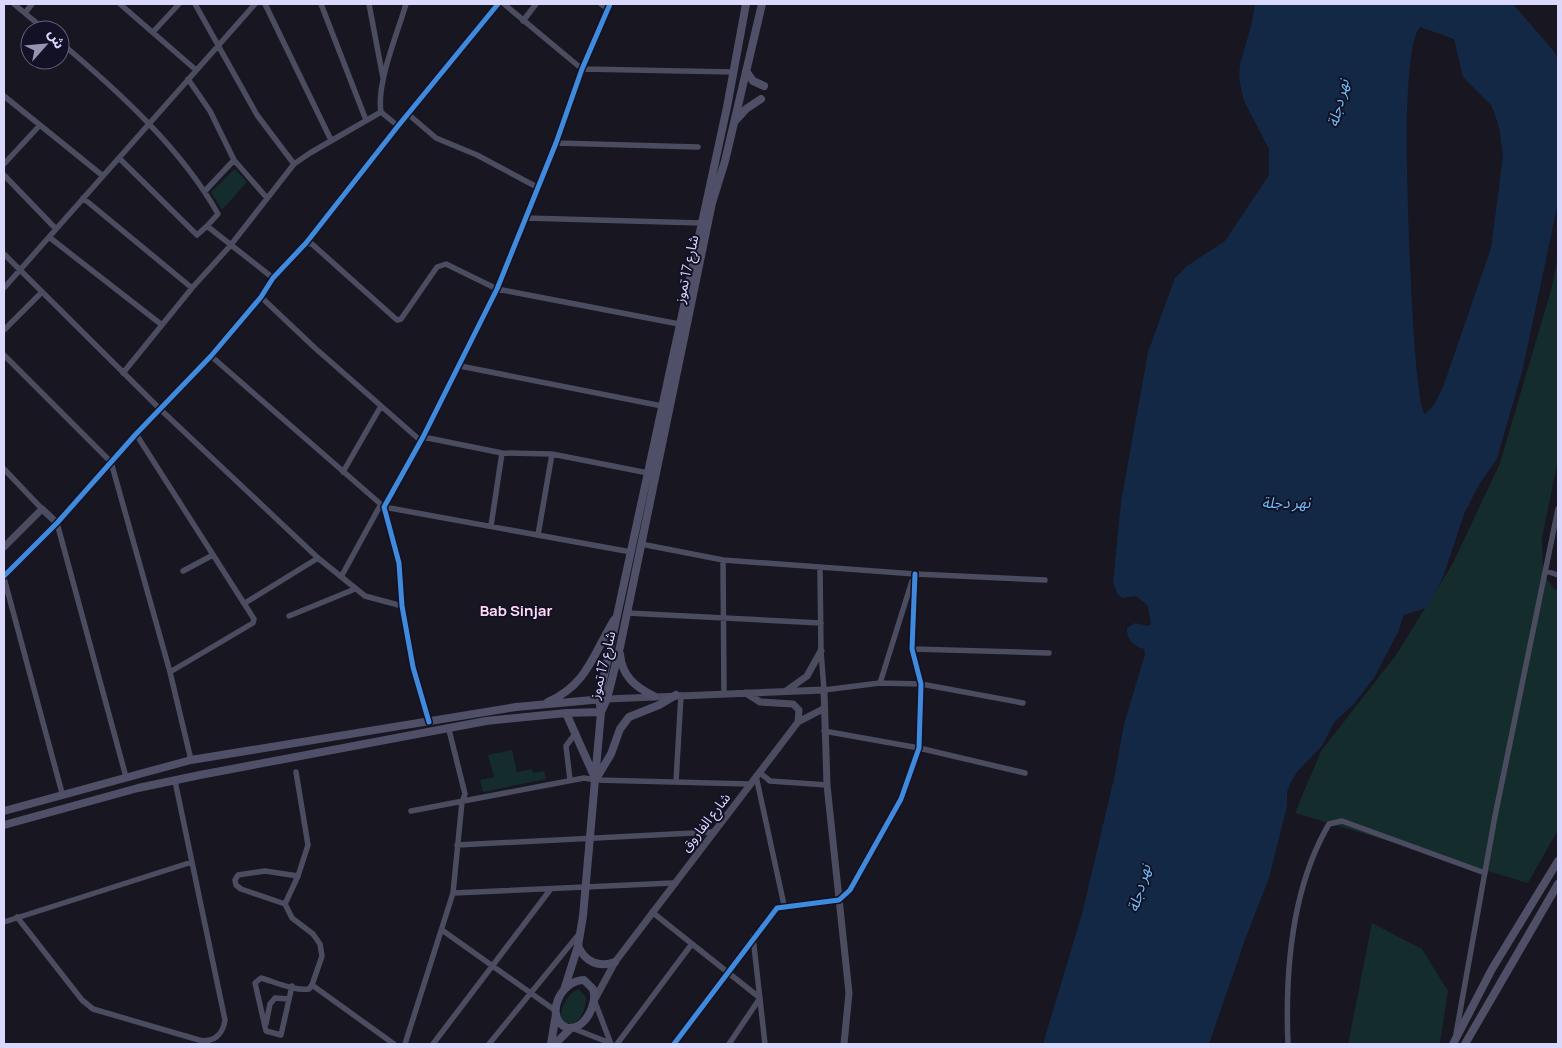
<svg xmlns="http://www.w3.org/2000/svg" width="1562" height="1048" font-family="Manrope,'Noto Sans Arabic',sans-serif">
	<style>
		.green { fill: #142c2b }
		.water { fill: #122845; fill-rule: evenodd }
		.lines { fill: none; stroke-linecap: round; stroke-linejoin: round }
		.minor { stroke: #4c4c61; stroke-width: 5.5 }
		.tertiary { stroke: #4c4c61; stroke-width: 7 }
		.secondary { stroke: #4f4f67; stroke-width: 8 }
		.cycleway-casing { stroke: #131126; stroke-width: 8 }
		.cycleway { stroke: #408adc; stroke-width: 5 }
		.labels { text-anchor: middle; dominant-baseline: central; stroke-width: 4; stroke-linejoin: round; paint-order: stroke }
		.street-label { font-size: 14px; fill: #dad8fd; stroke: #131126 }
		.water-label { font-size: 15px; font-style: italic; fill: #6dbef6; stroke: #131126 }
		.neighbourhood-label { font-size: 15px; font-weight: bold; fill: #fddaf2; stroke: #131126 }
	</style>
	<rect width="100%" height="100%" fill="#171621"/>
	<path class="green" d="M235,169L247,182L222,210L211,192Z
		M1558,256V460L1542,538L1543,573L1554,589L1558,590V830L1528,883L1295,813L1321,751L1396,655L1453,563L1500,463L1551,290Z
		M512,750L517,772L532,769L533,773L544,771L546,779L483,792L480,780L494,777L488,755Z
		M1372,923L1422,949L1448,991L1440,1044H1348Z
		M579,989L586,997C586,1009 580,1027 565,1023L560,1016C563,1005 567,993 579,989Z"/>
	<path class="water" d="M1255,4H1513L1553,50L1558,60V203L1523,368L1497,459L1480,483L1464,514L1443,577L1428,607L1404,615L1398,632L1374,678L1353,705L1335,721L1322,746L1297,772L1290,784L1287,792V806L1269,878L1246,937L1209,1044H1043L1082,914L1115,774L1124,724L1145,654L1144,649C1133,646 1126,639 1127,628L1135,623L1149,626L1151,624L1148,606L1136,596L1123,598L1118,595L1113,583L1121,502L1148,352L1175,278L1187,266L1225,241L1269,175V149L1244,101L1239,79L1240,64L1251,26ZM1420,27L1454,39L1463,77L1491,105L1495,114L1500,132L1503,156L1491,248L1443,387L1434,405L1425,414C1412,400 1405,147 1407,112C1408,94 1409,40 1420,27Z"/>
	<g class="lines">
		<path class="minor" d="M14,4L45,30
			M120,4L196,70
			M195,4L257,115L294,164
			M265,4L331,140
			M321,4L366,120
			M369,4L383,78
			M504,4L582,69L734,72
			M601,4L608,9
			M25,13L32,4
			M523,21L536,4
			M153,32L179,4
			M60,42C117,90 182,149 218,214L207,226L273,278
			M188,79L210,111L234,160L267,198
			M4,96L103,176
			M381,112C376,84 398,32 406,4
			M408,114L436,138L477,155L537,187
			M556,143L698,147
			M119,158L197,235L207,226
			M4,164L40,125
			M4,175L56,229
			M205,191L234,160
			M83,198L192,288
			M525,218L702,223
			M49,237L162,325
			M306,243L312,244L397,320L401,319L437,267L446,264L497,289L679,324
			M4,254L160,409L318,558L365,596L402,606
			M4,288L255,4
			M261,297L315,348L421,441
			M4,330L42,292
			M4,355L111,462L170,672L191,760
			M211,356L384,507L631,552
			M460,366L662,406
			M123,373L192,288L230,246L294,164L310,153L381,112L398,126
			M136,434L254,619L253,623L170,672
			M423,437L502,453L552,454L648,473
			M4,469L42,509
			M343,472L381,406
			M57,523L126,777
			M491,526L502,453
			M538,535L552,454
			M641,544L723,560L915,574L1045,580
			M723,560L724,694
			M820,568L821,651L824,690L880,683L921,684L1023,703
			M183,571L213,555
			M1546,571L1558,575
			M341,577L381,504
			M4,578L62,793
			M245,603L318,558
			M627,613L821,623
			M289,616L355,589
			M912,649L1049,653
			M880,683L912,581
			M429,722L413,667L402,606L399,563L384,507L423,437L497,289L556,143L582,69L610,4
			M824,731L919,748L1025,773
			M296,772L308,845L298,876L285,904L292,918L313,934L320,944L322,956L312,985L394,1044
			M759,772L770,781L827,785
			M756,776L784,905
			M570,780L566,746L575,734
			M676,782L681,695
			M411,811L584,778L596,780L750,784
			M457,845L713,832
			M453,893L673,883
			M285,904L241,889L236,885L235,880L238,875L265,871L298,876
			M652,912L760,998
			M17,917L82,1000L93,1009L199,1040C213,1043 223,1035 225,1020L175,781
			M4,922L192,862
			M442,930L556,1011
			M753,937L765,1044
			M292,986L281,1035L266,1031L255,983L261,978C275,982 294,991 309,989L312,985
			M595,1002L611,1044
			M266,1024L270,1004L275,998L289,999
			M572,1028L610,1043
			M1456,1034L1495,816L1558,509
			M405,1044L453,893L462,802L465,794L449,730
			M433,1044L550,890
			M489,1044L579,934
			M617,1044L691,945
			M674,1044L777,908L839,900L850,890L901,799L919,748L921,684L912,649L915,574
			M729,1044L760,998
			M1288,1044C1285,972 1292,887 1329,824L1342,821L1485,873"/>
		<path class="tertiary" d="M4,547L42,509L57,523
			M4,576L57,523L136,434L211,356L261,297L273,278L306,243L398,126L498,4
			M786,691L807,676L821,651
			M607,699L824,690L827,785L849,993L844,1044
			M798,722L823,709
			M595,999L615,962L798,722L799,710L793,704L760,702L746,693"/>
		<path class="secondary" d="M746,71L753,81L764,86
			M735,121L746,109L761,99
			M620,654C622,676 635,687 654,696
			M548,702C588,684 593,654 614,620
			M601,712L607,699L620,647L712,203L725,161L762,4
			M566,713L595,778
			M596,779L611,754L620,729L629,717L659,705L676,695
			M4,811L191,760L516,707L603,699
			M4,825L138,788L200,775L486,721L566,713L601,712
			M578,946C585,962 599,968 615,962
			M584,980L593,989C598,1004 585,1030 567,1028C543,1017 561,980 584,980Z
			M564,990L578,946L583,916L601,712L599,699L727,107L746,4
			M551,1044L556,1014
			M555,1044L571,1028
			M1453,1044L1492,969L1558,861
			M1465,1044L1558,884"/>
		<defs>
			<path id="cycleway" d="M4,576L57,523L136,434L211,356L261,297L273,278L306,243L398,126L498,4
				M429,722L413,667L402,606L399,563L384,507L423,437L497,289L556,143L582,69L610,4
				M674,1044L777,908L839,900L850,890L901,799L919,748L921,684L912,649L915,574"/>
		</defs>
		<use href="#cycleway" class="cycleway-casing"/>
		<use href="#cycleway" class="cycleway"/>
	</g>
	<g class="labels">
		<g class="street-label">
			<text transform="translate(686 269) rotate(-78)">شارع 17 تموز</text>
			<text transform="translate(602 665) rotate(-76)">شارع 17 تموز</text>
			<text transform="translate(705 822) rotate(-52)">شارع الفاروق</text>
		</g>
		<g class="water-label">
			<text transform="translate(1338 103) rotate(-76)">نهر دجلة</text>
			<text x="1286" y="502">نهر دجلة</text>
			<text transform="translate(1139 888) rotate(-74)">نهر دجلة</text>
		</g>
		<g class="neighbourhood-label">
			<text x="516" y="610">Bab Sinjar</text>
		</g>
	</g>
	<rect width="1562" height="1048" fill="none" stroke="#dad8fd" stroke-width="10"/>
	<g transform="translate(45 45) rotate(63)"><circle r="24" fill="#131126" stroke="#63617c"/>
	<path d="M0-4L9 19L0 12L-9 19Z" fill="#9694b0"/>
	<text y="-8" font-size="14" font-weight="bold" text-anchor="middle" fill="#dad8fd">ش</text>
	</g>
</svg>
